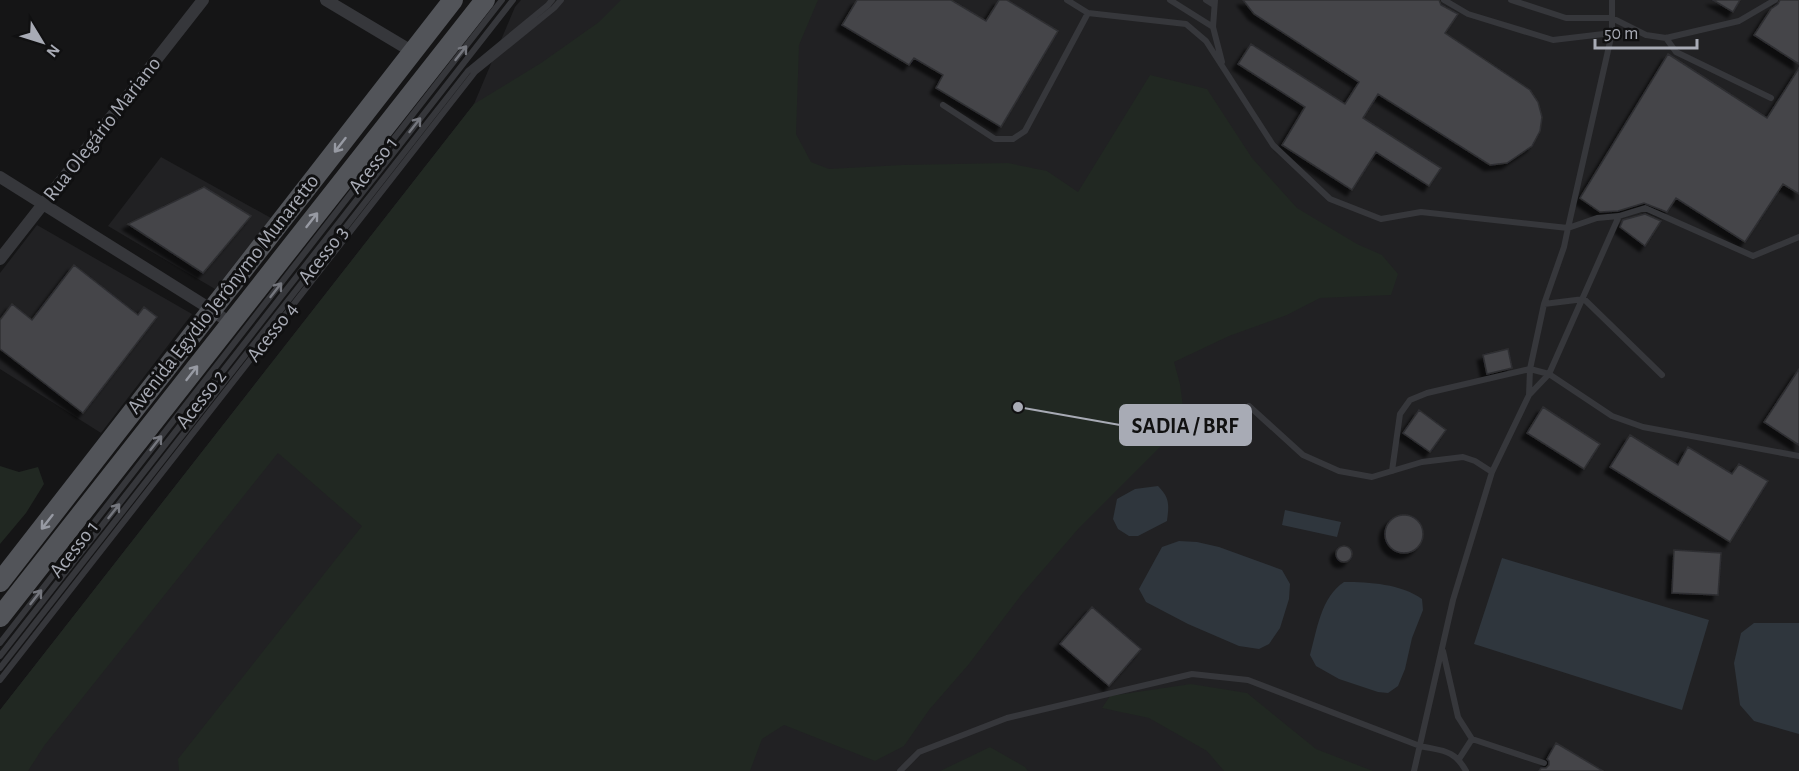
<svg xmlns="http://www.w3.org/2000/svg" width="1799" height="771" font-family="'Alegreya Sans',sans-serif">
	<style>
		.built { fill: #212123 }
		.green { fill: #212822 }
		.water { fill: #2f363d }
		.building { fill: #444549; stroke: #2f2f32; stroke-width: 1.5; filter: url(#shadow) }
		.lines { fill: none; stroke-linecap: round; stroke-linejoin: round }
		.lane { stroke: #36373b; stroke-width: 6 }
		.street { stroke: #36373b; stroke-width: 12 }
		.primary { stroke: #525459; stroke-width: 20 }
		.oneway { stroke: #75777e }
		.oneway2 { stroke: #979aa3 }
		.labels { text-anchor: middle; dominant-baseline: central; stroke-width: 6; stroke-linejoin: round; paint-order: stroke }
		.street-label { font-size: 21px; fill: #a8abb5; stroke: #101011 }
		.leader { fill: none; stroke: #a8abb5; stroke-width: 2 }
		.callout-dot { fill: #a8abb5; stroke: #101011; stroke-width: 2 }
		.callout { fill: #a8abb5; stroke: #a8abb5; stroke-width: 2 }
		.callout-label { font-size: 22px; text-anchor: middle; font-weight: bold; fill: #111 }
	</style>
	<defs>
		<filter id="shadow"><feDropShadow dx="-5.5" dy="5.5" stdDeviation="1.5" flood-color="#0009"/></filter>
	</defs>
	<rect width="100%" height="100%" fill="#151516"/>
	<path class="built" d="M521,0H1799V771H0V710L474,104L515,7Z
		M161,157L271,218L215,289L108,226Z
		M37,225L192,314L101,433L0,369V273Z"/>
	<path class="green" d="M621,0H818L799,45L796,134L811,162L829,169L902,165L1008,163L1047,171L1078,192L1150,75L1207,89L1252,158L1297,208L1357,244L1382,255L1398,274L1391,295L1320,298L1287,315L1229,336L1174,362L1180,384L1185,422L1079,528L1022,594L969,664L929,710L904,746L875,761L784,725L762,739L750,771H179L178,759L362,526L278,453L44,746L28,771H0V710L474,104L541,63L599,22Z
		M0,466L19,472L38,467L44,484L26,513L0,544Z
		M1191,684L1247,693L1316,749L1373,771H1224L1207,751L1149,718L1102,708L1110,696Z
		M990,747L1025,767L1028,771H940Z"/>
	<path class="water" d="M1158,486C1170,498 1169,505 1167,521L1138,536H1129L1118,529L1113,519L1117,499L1135,489Z
		M1285,510L1341,522L1337,537L1282,525Z
		M1179,541L1197,542L1219,547L1282,570L1290,584L1289,599L1280,628L1269,644L1259,649L1239,646L1188,624L1146,602L1139,589L1162,547Z
		M1502,558L1709,620L1682,710L1474,644Z
		M1344,582C1370,582 1401,584 1422,599L1423,610L1412,638L1405,669L1398,686L1388,693L1378,692L1339,679L1316,666L1310,655C1317,630 1321,597 1344,582Z
		M1754,623H1799V734L1754,721L1740,705L1734,663L1741,633Z"/>
	<path class="building" d="M857,0H951L986,21L999,0H1007L1058,31L1001,127L936,88L943,75L914,58L909,65L842,25Z
		M1243,0H1439L1441,5L1458,14L1445,33L1530,90L1538,102L1542,117L1540,131L1532,146L1507,163L1490,165L1378,94L1363,118L1441,168L1429,186L1376,152L1352,190L1282,145L1305,107L1238,64L1251,44L1345,104L1359,82L1254,14Z
		M1713,0H1740L1733,12Z
		M1780,0H1799V64L1754,35L1771,9L1778,4Z
		M1668,54L1767,118L1799,68V194L1783,184L1745,242L1676,198L1667,212L1644,203L1618,211L1600,212L1580,198Z
		M204,187L251,216L203,273L128,224Z
		M1645,214L1661,221L1645,246L1620,227L1623,220Z
		M74,265L138,315L144,307L157,317L83,413L0,349V320L12,304L32,320Z
		M1508,349L1512,368L1487,374L1483,355Z
		M1799,369V445L1764,422Z
		M1543,407L1600,444L1584,469L1527,433Z
		M1419,410L1446,430L1430,452L1403,433Z
		M1630,435L1678,465L1688,447L1732,474L1739,464L1768,481L1730,542L1610,467Z
		M1385 534a19 19 0 1 1 38 0a19 19 0 1 1-38 0Z
		M1336 554a8 8 0 1 1 16 0a8 8 0 1 1-16 0Z
		M1674,550L1721,553L1718,595L1672,593Z
		M1092,607L1141,649L1109,686L1060,644Z
		M1556,743L1603,771H1539L1541,768H1546L1549,765V761L1547,759Z"/>
	<g class="lines">
		<path class="lane" d="M1067,0L1088,13L1186,24L1206,41L1273,145L1330,199L1381,219L1421,212L1568,228L1612,33V0
			M1170,0L1213,27
			M1206,0L1214,5
			M1215,0L1213,27L1222,62
			M1444,0L1468,14L1553,40L1612,33
			M1511,0L1566,18H1612L1646,35L1666,38L1739,21L1775,0
			M1666,38L1676,52L1771,98
			M943,105L995,139H1013L1025,131L1088,13
			M1799,237L1753,256L1645,208L1619,216L1549,374L1612,416L1643,427L1799,456
			M1544,304L1584,299L1662,375
			M1249,406L1303,455L1339,471L1372,477L1422,462L1463,457L1475,461L1492,472L1453,600L1414,771
			M1392,471L1400,414L1410,400L1427,393L1530,369L1544,304L1564,247L1568,228L1597,218L1619,216
			M1492,472L1529,395L1549,374L1530,369L1529,395
			M0,643L502,0
			M1443,651L1458,717L1472,739L1544,763
			M0,656L513,0
			M0,668L468,71L548,5L552,0
			M0,680L475,72L554,8L561,0
			M1459,759L1472,739
			M900,771L919,752L1007,718L1192,674L1248,680L1420,746C1442,751 1454,749 1466,771"/>
		<path class="street" d="M326,0L413,52
			M0,177L212,310L231,324
			M0,259L203,0"/>
		<path class="primary" d="M0,582L453,0
			M0,617L485,0"/>
	</g>
	<defs><path id="oneway-shaft" d="M-6 0H5M1.5-3L5.5 0L1.5 3" fill="none" stroke-width="1.6" stroke-linecap="round" stroke-linejoin="round" transform="scale(1.5)"/></defs>
	<g class="oneway">
		<use href="#oneway-shaft" transform="translate(461 53) rotate(-52)"/>
		<use href="#oneway-shaft" transform="translate(415 125) rotate(-52)"/>
		<use href="#oneway-shaft" transform="translate(276 290) rotate(-52)"/>
		<use href="#oneway-shaft" transform="translate(156 443) rotate(-52)"/>
		<use href="#oneway-shaft" transform="translate(114 511) rotate(-52)"/>
		<use href="#oneway-shaft" transform="translate(36 597) rotate(-52)"/>
	</g>
	<g class="oneway2">
		<use href="#oneway-shaft" transform="translate(340 145) rotate(128)"/>
		<use href="#oneway-shaft" transform="translate(312 220) rotate(-52)"/>
		<use href="#oneway-shaft" transform="translate(192 373) rotate(-52)"/>
		<use href="#oneway-shaft" transform="translate(47 522) rotate(128)"/>
	</g>
	<g class="labels">
		<g class="street-label">
			<text transform="translate(102 129) rotate(-52)">Rua Olegário Mariano</text>
			<text transform="translate(373 165) rotate(-52)">Acesso 1</text>
			<text transform="translate(323 255) rotate(-52)">Acesso 3</text>
			<text transform="translate(223 294) rotate(-52)">Avenida Egydio Jerônymo Munaretto</text>
			<text transform="translate(272 332) rotate(-52)">Acesso 4</text>
			<text transform="translate(201 399) rotate(-52)">Acesso 2</text>
			<text transform="translate(74 549) rotate(-52)">Acesso 1</text>
		</g>
	</g>
	<path class="leader" d="M1018 407L1120 425"/>
	<circle class="callout-dot" cx="1018" cy="407" r="6"/>
	<rect class="callout" x="1120" y="405" width="131" height="40" rx="6"/>
	<g class="callout-label">
		<text x="1185" y="433">SADIA / BRF</text>
	</g>
	<g transform="translate(42 42) rotate(128)" stroke="#101011" stroke-width="4.5" paint-order="stroke">
	<path d="M0-4.5L10 22L0 15L-10 22Z" fill="#a8abb5"/>
	<text y="-9" font-size="16" font-weight="bold" text-anchor="middle" fill="#a8abb5">N</text>
	</g>
	<path d="M1595 39v9h102v-9" fill="none" stroke="#a8abb5" stroke-width="3"/>
	<text x="1604" y="39" font-size="18" fill="#a8abb5" stroke="#101011" stroke-width="4.5" paint-order="stroke">50 m</text>
</svg>
